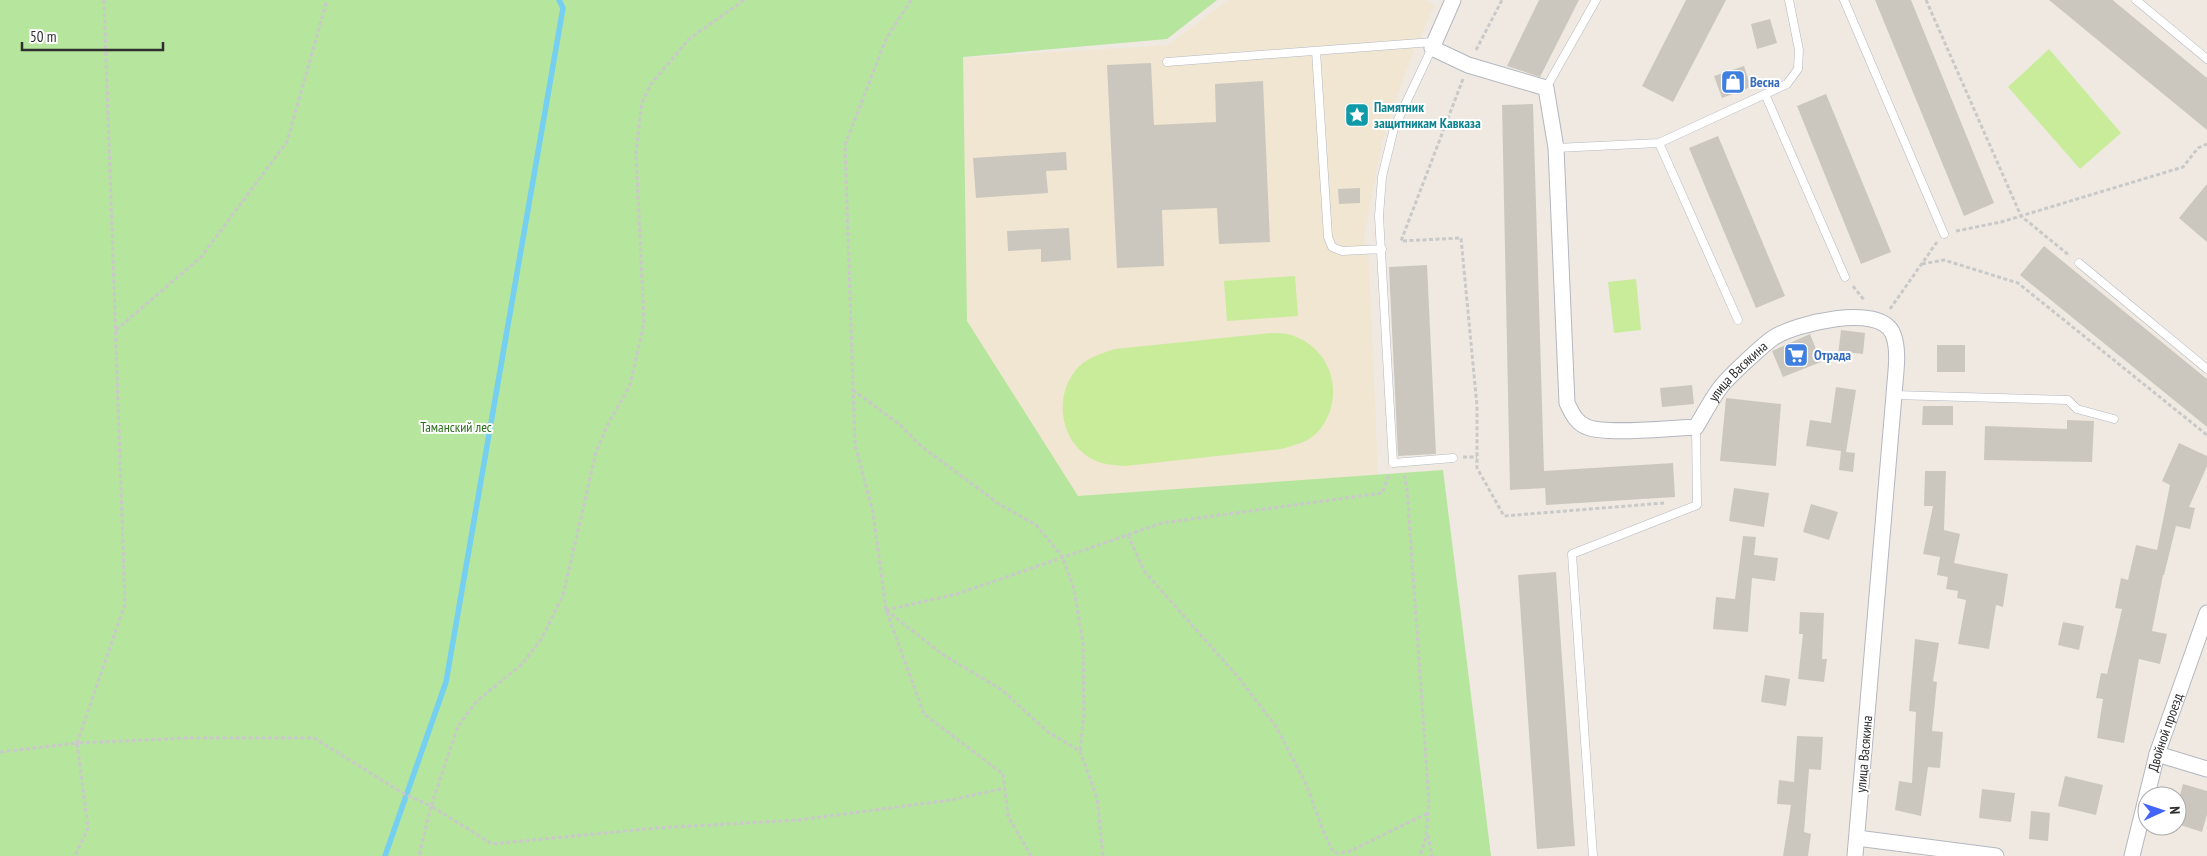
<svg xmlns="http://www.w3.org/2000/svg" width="2207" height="856" font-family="'PT Sans Narrow',sans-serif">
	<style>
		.education { fill: #f0e6d1 }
		.green { fill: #b6e59e }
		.pitch { fill: #c9ec9a }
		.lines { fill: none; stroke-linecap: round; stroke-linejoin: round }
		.stream { stroke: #75cff0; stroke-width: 5.5 }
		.building { fill: #cbc7bf }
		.service-casing { stroke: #b4b7c1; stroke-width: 9 }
		.minor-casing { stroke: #b4b7c1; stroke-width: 17 }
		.path { stroke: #c9c9c9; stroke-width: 3; stroke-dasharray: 4 2.5; stroke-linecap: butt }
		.service { stroke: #fff; stroke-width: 8 }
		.minor { stroke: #fff; stroke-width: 15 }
		.labels { text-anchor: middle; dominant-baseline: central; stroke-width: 4; stroke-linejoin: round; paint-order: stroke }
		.shop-label { font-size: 14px; font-weight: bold; fill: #366cbe; stroke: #fff; text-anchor: start }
		.culture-label { font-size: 14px; font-weight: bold; fill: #0d838f; stroke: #fff; text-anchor: start }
		.street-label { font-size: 14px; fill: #2e2e2e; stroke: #fff }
		.park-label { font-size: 14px; fill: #2c6e1b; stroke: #fff }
	</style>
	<rect width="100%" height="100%" fill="#efe9e1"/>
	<path class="education" d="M1228,0H1425L1434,5L1408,65L1382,142L1364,236L1369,262L1378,477L1077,499L964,322L960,58L1168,45Z"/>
	<path class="green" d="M0,0H1217L1167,39L963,57L967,321L1078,496L1443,470L1491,856H0Z"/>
	<path class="pitch" d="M2049,49L2121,133L2080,169L2008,87Z
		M1295,276L1298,316L1227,321L1224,281Z
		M1636,279L1641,330L1614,333L1608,282Z
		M1271,333C1278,333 1287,333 1294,336C1332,350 1345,395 1321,428C1312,441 1296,445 1281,449L1125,466C1118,465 1109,465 1102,463C1063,451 1051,402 1075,371C1085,358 1100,354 1115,349Z"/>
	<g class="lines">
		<path class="stream" d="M385,856L446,682L563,8L559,0"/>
	</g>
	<path class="building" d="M1539,0H1579L1540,77L1507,66Z
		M1686,0H1726L1673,102L1642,86Z
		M1875,0H1911L1994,203L1964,216Z
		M2049,0H2113L2115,2L2207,78V130Z
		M1770,19L1777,43L1757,49L1751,24Z
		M1151,63L1154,125L1216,122L1215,84L1263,81L1270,242L1219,244L1217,208L1162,210L1164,266L1117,268L1107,65Z
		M1744,66L1751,87L1722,98L1714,76Z
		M1826,94L1891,252L1861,264L1797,106Z
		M1533,104L1544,471L1673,463L1675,497L1546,505L1545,488L1510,490L1502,105Z
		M1718,136L1785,296L1756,308L1689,148Z
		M1066,152L1067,170L1046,171L1048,193L976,198L973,158Z
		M2207,184V242L2179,218Z
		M1360,188V203L1339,204L1338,189Z
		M1069,228L1071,260L1041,262V249L1008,251L1007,231Z
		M2044,246L2207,379V427L2020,275Z
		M1427,265L1436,454L1398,456L1389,267Z
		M1841,330L1865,333L1863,354L1845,352L1838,355Z
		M1810,334L1821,362L1783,377L1772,351Z
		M1937,345H1965V372H1937Z
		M1692,385L1694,404L1662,407L1660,388Z
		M1836,387L1856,390L1846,452L1855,453L1853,472L1839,470L1841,451L1806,446L1810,420L1831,423Z
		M1726,398L1781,404L1776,466L1720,461Z
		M1923,406H1953V425H1922Z
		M2067,420L2094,421L2092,462L1984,460L1985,426L2067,429Z
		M2179,443L2207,456V466L2189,507L2195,508L2190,529L2176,526L2164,575H2163L2152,631L2167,634L2160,664L2139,659L2124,743L2097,738L2103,699L2096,698L2101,673L2107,674L2122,609L2115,608L2121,578L2128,580L2136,545L2157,550L2170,485L2162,481Z
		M1925,471H1946L1944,530L1960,534L1954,563L2008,574L2003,607L1996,605L1989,649L1958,644L1966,600L1957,598L1958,591L1946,589L1948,577L1937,575L1940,557L1923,554L1933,506H1924Z
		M1734,488L1769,493L1764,527L1729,521Z
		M1811,504L1838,512L1829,540L1803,532Z
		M1743,536L1756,537L1754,555L1778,558L1775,581L1752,578L1748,632L1713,629L1716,597L1735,599Z
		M1556,572L1575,846L1537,849L1518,575Z
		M1800,612L1824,613L1822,659H1827L1824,682L1798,679L1803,634H1799Z
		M2063,622L2084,626L2079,650L2058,645Z
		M1915,639L1939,643L1933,681L1937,682L1932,731L1943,732L1940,768L1928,767L1921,816L1895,810L1899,781L1912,783L1916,712L1909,711Z
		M1765,675L1790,679L1786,706L1761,702Z
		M1797,736L1823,737L1821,770L1809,769L1804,832L1811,834L1808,856H1783L1791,805L1777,804L1779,780L1794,782Z
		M2065,776L2103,785L2096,815L2058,806Z
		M2183,784L2207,791V815L2202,832L2177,824V806Z
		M1982,789L2015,793L2011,822L1979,818Z
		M2031,811L2050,813L2048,841L2029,839Z"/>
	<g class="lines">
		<defs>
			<path id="service" d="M1844,0L1944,234
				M2136,0L2207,59
				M1432,48L1394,128L1382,177L1379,216L1393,463L1453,458
				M1316,51L1328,237L1332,247L1342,251L1382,249
				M1167,62L1433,42
				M1546,88L1596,0
				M1765,94L1845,277
				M1556,148L1659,143
				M2079,263L2207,369
				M1738,320L1659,143L1787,84L1798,69L1799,50L1789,0
				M1894,395L2068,400L2077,409L2114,419
				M1593,856L1572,554L1697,505L1696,427"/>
			<g id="minor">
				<path id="s1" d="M1453,0L1432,48L1468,65L1546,88L1556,148L1567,403C1572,413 1576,423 1587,427C1606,435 1672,428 1696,427C1704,414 1711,400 1720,388C1727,378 1763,345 1773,338C1794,324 1880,302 1893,334C1900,352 1895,376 1894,395L1855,856"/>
				<path d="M2157,754L2207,769"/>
				<path d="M1857,838L1996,856"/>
				<path id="s2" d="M2132,856L2157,754L2207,613"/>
			</g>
		</defs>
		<use href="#service" class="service-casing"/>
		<use href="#minor" class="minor-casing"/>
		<path class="path" d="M104,0L125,604L77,743L188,738H314L406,795L431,806L419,856
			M744,0L689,39L651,84L642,102L636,152L644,323L630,385L607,426L596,452L563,595L542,638L522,664L477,701L458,726L431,806L492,844L656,828L798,820L951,800L1005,788
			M911,0L886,39L845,145L855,445L873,512L886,610L924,714L1003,774L1008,816L1031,856
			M1926,0L2021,216L2070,256
			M1476,50L1502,0
			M1463,79L1401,241L1461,238L1477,406V468L1504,516L1664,503
			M1956,231L2001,222L2183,167L2198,148L2207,144
			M1922,264L1944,260L2018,283L2207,435
			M1853,286L1865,301
			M1890,309L1937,242
			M116,330L201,257L287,142L327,0
			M853,390L899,424L921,446L999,504L1036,525L1062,556L1074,589L1083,643L1084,714L1080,751
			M1463,457H1477
			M1404,475L1407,489L1429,802L1426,837L1420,856
			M1128,535L1144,571L1238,677L1275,725L1307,786L1323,831L1334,853L1348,852L1428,813
			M886,610L957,594L1162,523L1382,493L1389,475
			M886,610L942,654L1002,690L1048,732L1080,751L1097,798L1103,856
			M0,752L77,743L88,828L75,856
			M1428,835L1432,856"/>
		<use href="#service" class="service"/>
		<use href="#minor" class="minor"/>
	</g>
	<defs>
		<symbol id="shop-square" viewBox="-11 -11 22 22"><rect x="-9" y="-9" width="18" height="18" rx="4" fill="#3f7fe0" stroke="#fff"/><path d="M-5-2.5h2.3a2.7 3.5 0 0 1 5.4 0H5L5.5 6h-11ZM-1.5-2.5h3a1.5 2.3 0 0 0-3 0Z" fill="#fff"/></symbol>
		<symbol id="sight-square" viewBox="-11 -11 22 22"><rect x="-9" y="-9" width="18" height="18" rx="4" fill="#0f9aa8" stroke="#fff"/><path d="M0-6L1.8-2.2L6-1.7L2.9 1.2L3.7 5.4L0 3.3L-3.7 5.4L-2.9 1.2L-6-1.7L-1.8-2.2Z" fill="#fff"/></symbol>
		<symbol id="supermarket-square" viewBox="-11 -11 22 22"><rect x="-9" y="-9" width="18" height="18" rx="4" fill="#3f7fe0" stroke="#fff"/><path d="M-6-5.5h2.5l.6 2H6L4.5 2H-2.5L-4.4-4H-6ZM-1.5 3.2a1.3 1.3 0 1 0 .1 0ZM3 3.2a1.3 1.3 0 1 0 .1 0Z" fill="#fff"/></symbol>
	</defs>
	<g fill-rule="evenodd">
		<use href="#shop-square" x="1719" y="68" width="28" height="28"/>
		<use href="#sight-square" x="1343" y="101" width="28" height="28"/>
		<use href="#supermarket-square" x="1782" y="341" width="28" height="28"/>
	</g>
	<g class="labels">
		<g class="shop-label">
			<text x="1750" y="82">Весна</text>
			<text x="1814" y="355">Отрада</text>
		</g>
		<g class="culture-label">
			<text x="1374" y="107">Памятник<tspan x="1374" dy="16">защитникам Кавказа</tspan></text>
		</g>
		<g class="street-label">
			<text stroke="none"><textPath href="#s1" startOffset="701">улица Васякина</textPath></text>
			<text stroke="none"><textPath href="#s2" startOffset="128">Двойной проезд</textPath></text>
			<text transform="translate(1864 754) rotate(-85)">улица Васякина</text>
		</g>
		<g class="park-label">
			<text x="456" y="427">Таманский лес</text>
		</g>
	</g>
	<g transform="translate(2162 811) rotate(87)"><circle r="24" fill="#ffffff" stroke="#ababab"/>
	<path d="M0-4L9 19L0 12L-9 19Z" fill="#4264fb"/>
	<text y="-8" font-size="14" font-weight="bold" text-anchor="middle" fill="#2e2e2e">N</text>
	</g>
	<path d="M22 42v8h141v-8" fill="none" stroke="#2e2e2e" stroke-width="2.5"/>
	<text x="30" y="42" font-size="15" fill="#2e2e2e" stroke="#ffffff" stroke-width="4" paint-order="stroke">50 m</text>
</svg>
